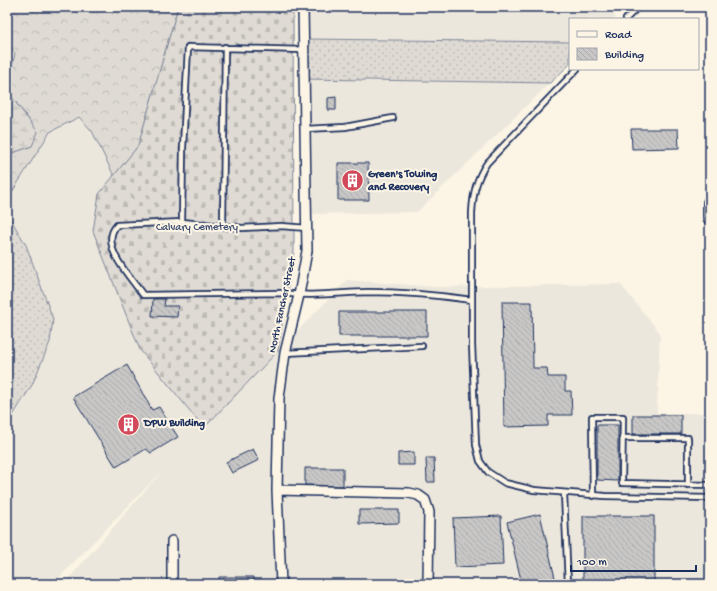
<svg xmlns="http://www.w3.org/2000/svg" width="717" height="591" font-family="'Gochi Hand',sans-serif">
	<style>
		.built { fill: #ece7dc }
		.grass { fill: url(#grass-dots); stroke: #7d8599 }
		.forest { fill: url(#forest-crowns); stroke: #7d8599 }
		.wetland { fill: url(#wetland-marsh); stroke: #7d8599 }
		.cemetery { fill: url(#cemetery-stones); stroke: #7d8599 }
		.building { fill: url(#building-back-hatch); stroke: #1b2f5e }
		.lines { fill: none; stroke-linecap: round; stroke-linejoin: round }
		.service-casing { stroke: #1b2f5e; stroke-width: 8 }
		.minor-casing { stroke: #1b2f5e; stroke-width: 12 }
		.secondary-casing { stroke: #1b2f5e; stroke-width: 16 }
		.service { stroke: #fcf5e5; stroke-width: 4.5 }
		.minor { stroke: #fcf5e5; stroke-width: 9 }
		.secondary { stroke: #fcf5e5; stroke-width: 13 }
		.labels { text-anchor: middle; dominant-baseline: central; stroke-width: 4; stroke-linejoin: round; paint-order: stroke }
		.poi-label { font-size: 11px; font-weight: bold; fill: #1b2f5e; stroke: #fcf5e5; text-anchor: start }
		.park-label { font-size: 11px; fill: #425176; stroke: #fcf5e5 }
		.street-label { font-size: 11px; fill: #1b2f5e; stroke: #fcf5e5 }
	</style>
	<defs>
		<pattern id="grass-dots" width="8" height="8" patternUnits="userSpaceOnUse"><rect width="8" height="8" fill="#dfdbd4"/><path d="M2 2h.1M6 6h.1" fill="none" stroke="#bfbcb8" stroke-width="1.8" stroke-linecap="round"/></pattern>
		<pattern id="forest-crowns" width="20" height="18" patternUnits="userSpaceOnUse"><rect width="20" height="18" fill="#dfdbd4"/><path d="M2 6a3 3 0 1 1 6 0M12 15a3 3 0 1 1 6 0" fill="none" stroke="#bfbcb8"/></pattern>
		<pattern id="wetland-marsh" width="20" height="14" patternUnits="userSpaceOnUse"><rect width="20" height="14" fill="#dfdbd4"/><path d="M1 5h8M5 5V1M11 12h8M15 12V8" fill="none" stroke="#bfbcb8"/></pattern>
		<pattern id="cemetery-stones" width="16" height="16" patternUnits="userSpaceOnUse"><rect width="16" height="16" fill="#dfdbd4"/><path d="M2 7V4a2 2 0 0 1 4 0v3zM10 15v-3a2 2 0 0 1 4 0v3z" fill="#bfbcb8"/></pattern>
		<pattern id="building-back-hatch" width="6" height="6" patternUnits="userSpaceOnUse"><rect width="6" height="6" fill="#c8c7c6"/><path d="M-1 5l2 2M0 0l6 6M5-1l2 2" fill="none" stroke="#ababac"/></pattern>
	</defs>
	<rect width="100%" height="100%" fill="#fcf5e5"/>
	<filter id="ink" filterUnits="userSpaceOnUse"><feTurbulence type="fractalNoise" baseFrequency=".025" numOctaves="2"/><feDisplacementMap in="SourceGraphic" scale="8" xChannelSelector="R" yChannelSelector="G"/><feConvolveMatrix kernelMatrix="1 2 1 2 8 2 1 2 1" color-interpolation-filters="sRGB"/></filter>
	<g filter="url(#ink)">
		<path class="built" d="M303,7H614L615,19H570V42L304,39Z
			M305,79L550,83L417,212L307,214Z
			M79,117L92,131L114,176L99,194L204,427L347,280L436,287L620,284L660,333L657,413H710V584H64L163,470L53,584H7V425L32,385L50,342L26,245L7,213V200L50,132Z"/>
		<path class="grass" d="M304,39L570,42V64L550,83L305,79Z
			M7,213L26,245L53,319L50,342L32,385L7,425Z"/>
		<path class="forest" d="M7,7H178L138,146L114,176L92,131L79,117L50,132L7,200V155L32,146L33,125L7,91V66L13,63L15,53L7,47Z"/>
		<path class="wetland" d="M7,91L38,132L32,146L7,155Z"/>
		<path class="cemetery" d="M178,7H293L294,251L278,351L204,428L140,350L93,231L99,194L138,146Z"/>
		<path class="building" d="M336,97V110H328V98Z
			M631,129H678L679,148L632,149Z
			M338,163H368L369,200H338Z
			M153,299H165L164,306H178L177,317L152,316Z
			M502,302H532L533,368H547L548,377H565V391H571L572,415H548V426L504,427Z
			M339,312H427V336H339Z
			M127,365L152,410L159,407L178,437L151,453L146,449L116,467L73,397Z
			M633,415H681V434H633Z
			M597,425H618V481L597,480Z
			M253,449L259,460L232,473L226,462Z
			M414,452V465H398V453Z
			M426,458H434L435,482H427Z
			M305,468H343V486L305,485Z
			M359,510H399V523L359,524Z
			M540,514L555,578L522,584L507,522Z
			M501,516L503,565L455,567L453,518Z
			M583,516H654V584H583Z
			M219,577H254V584H219Z"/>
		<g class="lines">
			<defs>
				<path id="service" d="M626,19L638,7
					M577,69L487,163C476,179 473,194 472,213V344L476,445L480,461L488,472L505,483L534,490L605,496L710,498
					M305,129L345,127L393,118
					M182,222L183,148L188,47L304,50
					M223,225L225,47
					M307,228L281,226L242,228L182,222L117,225C98,245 131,278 143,295L281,293C310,297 338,293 367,292C402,292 437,295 472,300
					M285,353L422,346
					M622,438H688V485
					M564,493L568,584
					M593,496L592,417H623L622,483L710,485"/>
				<path id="minor" d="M277,490L409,493L418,495L425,500L429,512L428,584
					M172,541V584
					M281,584L277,490L279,398L285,353L299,295L307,251L303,7"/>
				<path id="secondary" d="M710,203V218"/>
			</defs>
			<use href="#service" class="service-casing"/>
			<use href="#minor" class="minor-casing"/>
			<use href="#secondary" class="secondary-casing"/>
			<use href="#service" class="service"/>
			<use href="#minor" class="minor"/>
			<use href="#secondary" class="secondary"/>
		</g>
	</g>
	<defs>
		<symbol id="building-disc" viewBox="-11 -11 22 22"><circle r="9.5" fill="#d1495b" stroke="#fcf5e5"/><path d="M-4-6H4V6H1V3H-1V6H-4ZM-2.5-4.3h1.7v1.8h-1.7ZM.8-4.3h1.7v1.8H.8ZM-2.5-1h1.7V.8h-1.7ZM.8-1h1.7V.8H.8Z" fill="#fff"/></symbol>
	</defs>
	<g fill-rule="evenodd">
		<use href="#building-disc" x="340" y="168" width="25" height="25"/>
		<use href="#building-disc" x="116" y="412" width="25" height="25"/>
	</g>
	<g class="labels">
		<g class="poi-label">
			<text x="368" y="175">Green's Towing<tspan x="368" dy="13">and Recovery</tspan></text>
			<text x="144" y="424">DPW Building</text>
		</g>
		<g class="park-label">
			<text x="197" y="228">Calvary Cemetery</text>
		</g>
		<g class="street-label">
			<text transform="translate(283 305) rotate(-78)">North Fancher Street</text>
		</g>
	</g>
	<rect width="717" height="591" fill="none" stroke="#fcf5e5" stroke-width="24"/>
	<rect x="12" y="12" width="693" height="567" fill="none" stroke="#1b2f5e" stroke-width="1.5" filter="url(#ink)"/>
	<rect x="569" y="18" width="130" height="52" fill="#fcf5e5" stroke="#a2a6af"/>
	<rect x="577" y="31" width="20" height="6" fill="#fcf5e5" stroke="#a2a6af"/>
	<text x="605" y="38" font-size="12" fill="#1b2f5e">Road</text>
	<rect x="577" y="48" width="20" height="12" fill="url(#building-back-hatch)" stroke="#a2a6af"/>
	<text x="605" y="58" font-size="12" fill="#1b2f5e">Building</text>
	<path d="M571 565v6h125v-6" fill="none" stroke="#1b2f5e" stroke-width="2"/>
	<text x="577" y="565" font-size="12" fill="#1b2f5e" stroke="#fcf5e5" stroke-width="3" paint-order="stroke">100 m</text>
</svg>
